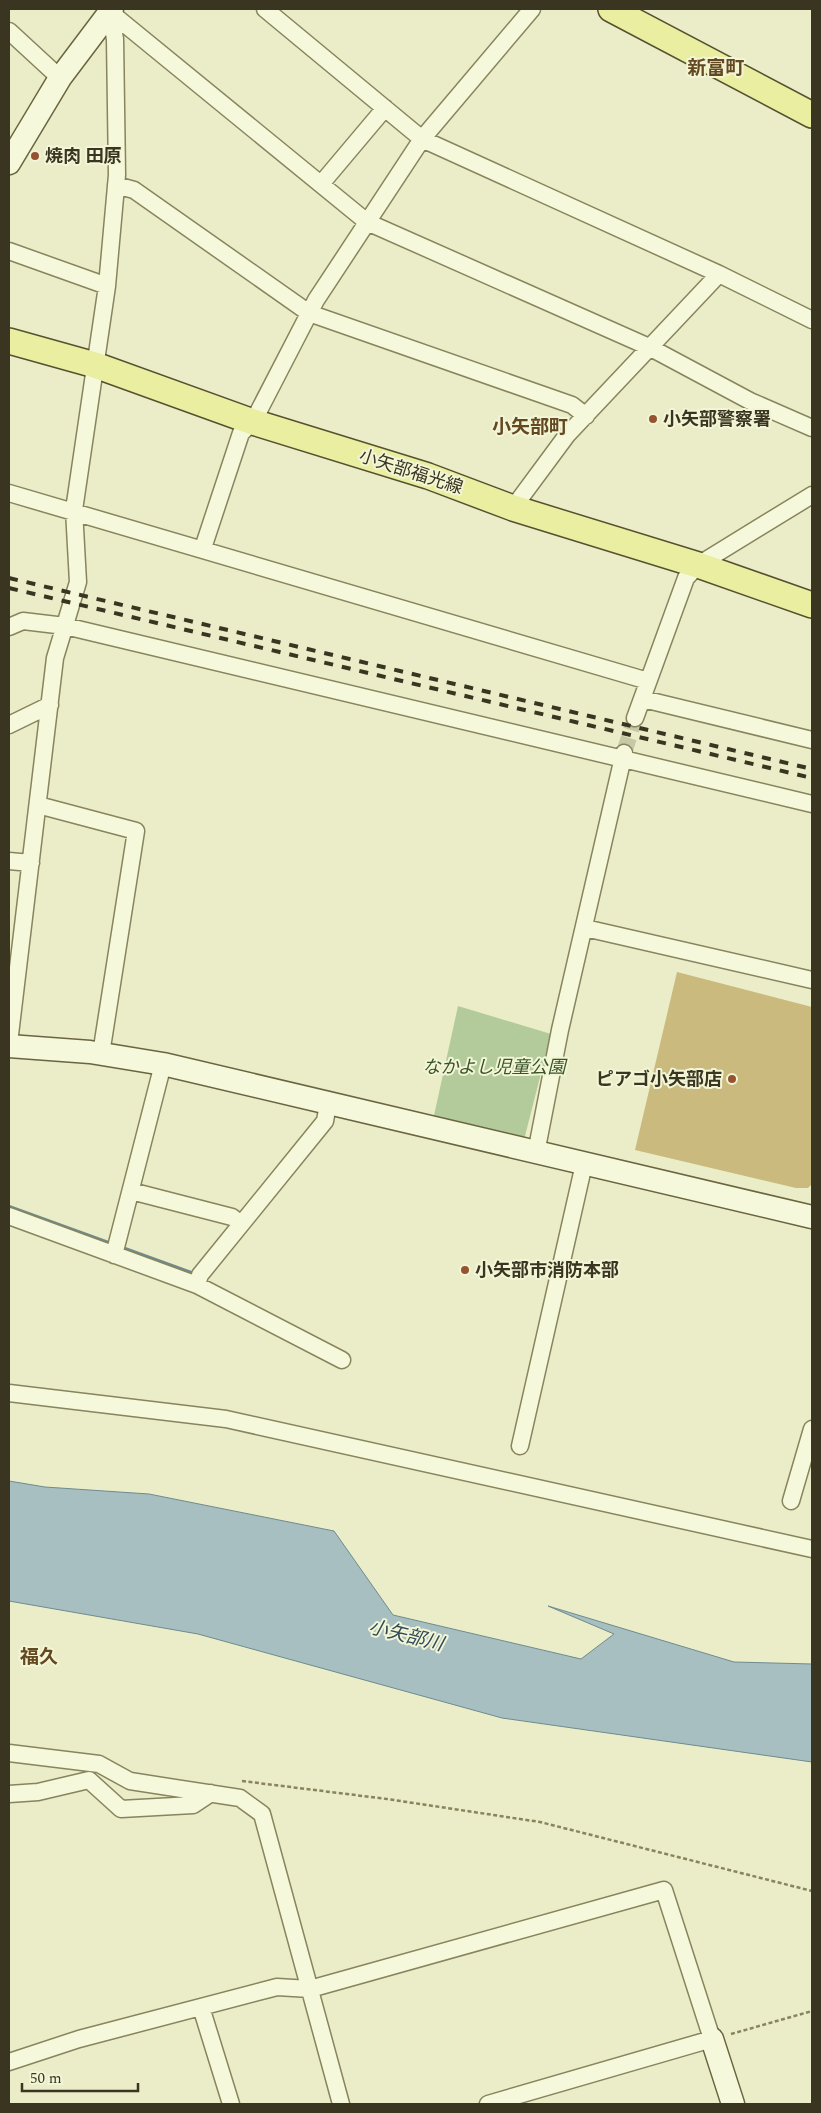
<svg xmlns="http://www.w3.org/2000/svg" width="821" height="2113" font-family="Spectral,'Noto Sans JP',serif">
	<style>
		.green { fill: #b3cb9b }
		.water { fill: #a8bfc1; stroke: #6e8b8f }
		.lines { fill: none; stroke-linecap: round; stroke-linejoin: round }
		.stream { stroke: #6e8b8f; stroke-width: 4.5 }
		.building { fill: #caba7e }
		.street-tunnel { stroke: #c7c8a6; stroke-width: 16; stroke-dasharray: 16 8; stroke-linecap: butt }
		.street-casing { stroke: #88845d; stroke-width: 19 }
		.secondary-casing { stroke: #6a6540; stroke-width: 25 }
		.primary-casing { stroke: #565030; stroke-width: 28 }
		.path { stroke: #88845d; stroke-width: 2.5; stroke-dasharray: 4 2.5; stroke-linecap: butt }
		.street { stroke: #f5f8da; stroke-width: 16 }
		.secondary { stroke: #f5f8da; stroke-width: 22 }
		.primary { stroke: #e9eea0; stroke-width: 25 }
		.rail { stroke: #393520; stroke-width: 4; stroke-dasharray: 9 9; stroke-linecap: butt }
		.poi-dot { fill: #95542f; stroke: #f2f5d6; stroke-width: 2 }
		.labels { text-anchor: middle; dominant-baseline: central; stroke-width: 4; stroke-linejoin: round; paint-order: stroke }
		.poi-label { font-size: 18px; font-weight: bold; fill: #393520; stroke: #f2f5d6; text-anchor: start }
		.street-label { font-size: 18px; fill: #393520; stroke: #f2f5d6 }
		.park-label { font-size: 18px; font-style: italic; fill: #385427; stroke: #f2f5d6 }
		.neighbourhood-label { font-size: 19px; font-weight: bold; fill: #644821; stroke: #f2f5d6 }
		.water-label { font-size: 19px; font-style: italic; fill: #304b58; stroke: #f2f5d6 }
	</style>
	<rect width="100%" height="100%" fill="#eaedc7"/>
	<path class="green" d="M458,1006L551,1034L524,1140L433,1120Z"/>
	<path class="water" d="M9,1481L45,1487L149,1494L334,1531L393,1615L581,1659L614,1634L548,1606L734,1662L812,1664V1762L502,1718L198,1634L9,1601Z"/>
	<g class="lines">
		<path class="stream" d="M9,1207L191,1273"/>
	</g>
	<path class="building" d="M677,972L812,1007V1184L808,1188H796L635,1150Z"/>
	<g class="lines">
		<path class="street-tunnel" d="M624,753L635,718"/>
		<defs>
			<path id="street" d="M265,9L422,139L719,274L812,320
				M110,12L367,222L649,347L750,401L812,428
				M9,31L60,78
				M321,184L385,108
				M116,185L134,190L309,313L572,405L586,416
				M9,251L107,286
				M9,493L648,681
				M513,508L567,435L719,274
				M203,548L241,433L253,422L316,300L422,139L532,9
				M9,627L23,621L65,626L812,804
				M643,699L812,740
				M635,718L686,578L698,565L812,495
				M9,725L50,705
				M38,805L136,831L101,1054
				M9,861L31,863
				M585,928L812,980
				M9,1043L55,658L78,582L74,510L107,286L117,175L115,39L110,12
				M536,1153L560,1030L624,753
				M131,1191L232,1217L241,1224
				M9,1216L197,1285L342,1360
				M114,1255L163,1064
				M197,1285L200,1275L325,1121L328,1104
				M9,1393L226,1419L812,1549
				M520,1446L584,1164
				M791,1501L812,1429
				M9,1753L99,1764L130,1781L240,1798L262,1814L341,2104
				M9,1794L38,1792L89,1780L121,1809L193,1805L211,1793
				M201,2007L231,2104
				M9,2062L79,2039L277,1987L310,1989L664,1890L712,2039L488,2104"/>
			<path id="secondary" d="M9,163L60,78L112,9
				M9,1046L90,1052L163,1064L812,1217
				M712,2039L733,2104"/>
			<path id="primary" d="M611,9L812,115
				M9,341L95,365L253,422L428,476L513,508L698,565L812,605"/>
		</defs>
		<use href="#street" class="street-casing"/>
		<use href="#secondary" class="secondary-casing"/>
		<use href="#primary" class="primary-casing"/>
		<path class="path" d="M242,1781L387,1799L540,1822L812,1891
			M731,2034L812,2011"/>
		<use href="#street" class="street"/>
		<use href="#secondary" class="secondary"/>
		<use href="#primary" class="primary"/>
		<path class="rail" d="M9,578L812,769
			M9,588L812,778"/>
	</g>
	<g class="poi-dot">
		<circle cx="35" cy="156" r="5"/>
		<circle cx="653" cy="419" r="5"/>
		<circle cx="732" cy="1079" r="5"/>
		<circle cx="465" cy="1270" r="5"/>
	</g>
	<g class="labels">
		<g class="poi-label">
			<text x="45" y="156">焼肉 田原</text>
			<text x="663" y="419">小矢部警察署</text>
			<text x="722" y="1079" text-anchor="end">ピアゴ小矢部店</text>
			<text x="475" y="1270">小矢部市消防本部</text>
		</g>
		<g class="street-label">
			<text transform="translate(411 472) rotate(18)">小矢部福光線</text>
		</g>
		<g class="park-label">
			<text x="494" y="1067">なかよし児童公園</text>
		</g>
		<g class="neighbourhood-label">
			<text x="716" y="68">新富町</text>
			<text x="530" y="427">小矢部町</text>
			<text x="39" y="1657">福久</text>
		</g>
		<g class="water-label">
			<text transform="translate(406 1636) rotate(14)">小矢部川</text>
		</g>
	</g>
	<rect width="821" height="2113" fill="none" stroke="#393520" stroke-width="20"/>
	<path d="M22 2083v8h116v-8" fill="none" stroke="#393520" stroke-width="2.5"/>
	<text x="30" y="2083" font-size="15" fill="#393520" stroke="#f2f5d6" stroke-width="4" paint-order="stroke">50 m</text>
</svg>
